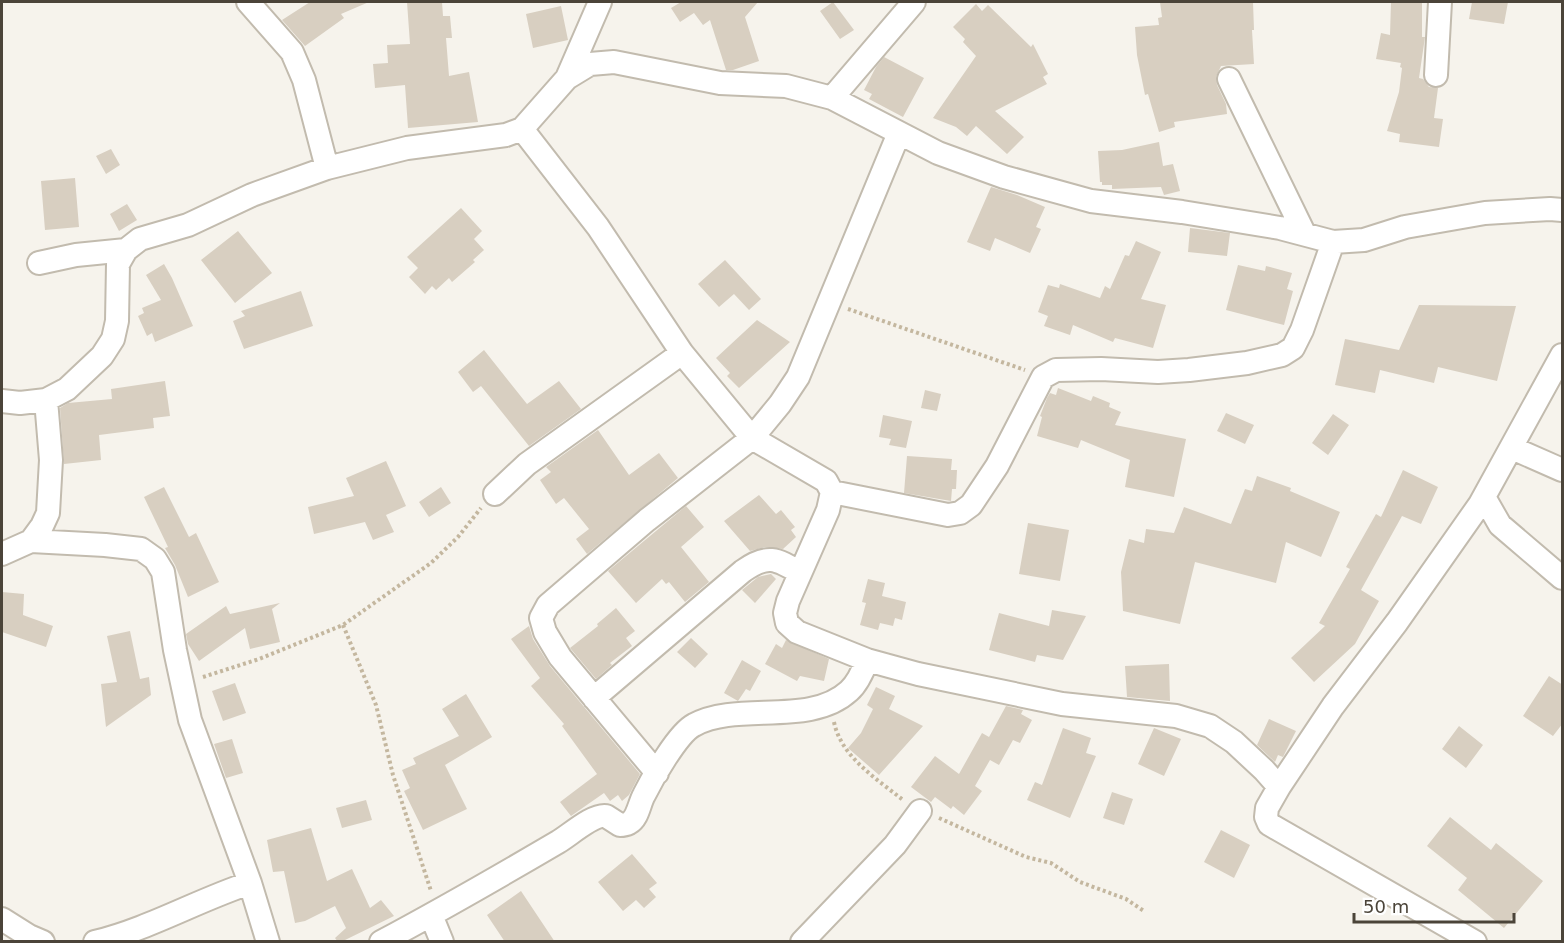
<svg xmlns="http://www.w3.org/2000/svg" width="1564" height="943" font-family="'DejaVu Sans',sans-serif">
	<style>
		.building { fill: #d8cfc1 }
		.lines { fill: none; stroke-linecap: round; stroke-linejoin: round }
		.minor-casing { stroke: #c2bbae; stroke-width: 26 }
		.path { stroke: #c4b79f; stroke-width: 4; stroke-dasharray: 3 3; stroke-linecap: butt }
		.minor { stroke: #fff; stroke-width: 22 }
	</style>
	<rect width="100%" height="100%" fill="#f6f3ec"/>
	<path class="building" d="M310,2H369L341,14L344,18L305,46L282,20Z
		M407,2H442L443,16H450L452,38H446L449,76L469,72L478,122L408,128L405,85L375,88L373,64L388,63L387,45L410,44Z
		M681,2H758L745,17L759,61L733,70H726L710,20L703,25L694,13L680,22L671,8Z
		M833,2L854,30L840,39L820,11Z
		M1160,2H1253L1254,30H1252L1254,64L1221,66L1216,77L1217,85L1226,104L1227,114L1174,122L1175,127L1159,132L1148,94L1145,95L1137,55L1135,27L1159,25L1158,18L1162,17Z
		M1391,2H1422V37H1425L1419,78L1423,79L1429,87L1438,88L1434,118L1443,119L1439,147L1399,142L1400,134L1387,131L1399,92L1402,68L1400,67L1401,63L1376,59L1381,33L1390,35Z
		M1472,2H1508L1504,24L1469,19Z
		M976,4L982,11L988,5L1031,47L1033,44L1048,74L1043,77L1047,84L995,111L1024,137L1007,154L976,126L967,136L956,127L933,118L976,56L963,42L965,39L953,27Z
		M561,6L568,40L533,48L526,14Z
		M884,57L924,78L903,117L869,99L872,94L864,90L876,67Z
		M1159,142L1163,166L1173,164L1180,191L1164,195L1161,187L1112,189V185H1102V182H1100L1098,151L1122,150Z
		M111,149L120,165L106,174L96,156Z
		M75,178L79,227L45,230L41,181Z
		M991,187L1017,195L1045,207L1036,227L1041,229L1030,253L995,238L990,251L967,242Z
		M127,204L137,220L119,231L110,214Z
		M461,208L482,231L474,239L484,250L473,260L475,262L452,282L449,278L436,290L432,286L425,294L409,277L418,268L407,257Z
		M1190,228L1230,233L1227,256L1188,252Z
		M238,231L272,273L235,303L201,260Z
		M1136,241L1161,252L1141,299L1166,305L1153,348L1115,338L1113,342L1073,325L1070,335L1044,326L1048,316L1038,312L1048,285L1059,288L1060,284L1100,298L1105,286L1110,289L1125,255L1129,256Z
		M725,260L761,299L749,310L734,294L719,307L698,284Z
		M164,264L172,278L193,326L155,342L152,333L147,336L138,316L144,313L142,308L161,300L146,275Z
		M1238,265L1265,271L1266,266L1292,273L1287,289L1293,291L1284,325L1226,310Z
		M301,291L313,326L244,349L233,321L245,316L241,311Z
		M1419,305L1516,306L1497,381L1438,367L1434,383L1380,370L1375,393L1335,385L1345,339L1399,350Z
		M757,320L790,342L739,388L727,376L730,373L716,358Z
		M484,350L527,404L559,381L581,409L529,446L481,386L473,392L458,372Z
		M165,381L170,416L153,418L154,428L99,435L101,460L64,464L60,408L68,403L112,399L111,389Z
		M1058,388L1091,401L1093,396L1110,403L1109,407L1121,412L1115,425L1186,439L1174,497L1125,487L1130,460L1081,440L1078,448L1037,436L1042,417L1040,416L1047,398L1050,393L1056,395Z
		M925,390L941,394L937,411L921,408Z
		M1226,413L1254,425L1245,444L1217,431Z
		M1333,414L1349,425L1328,455L1312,443Z
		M883,415L912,421L906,448L889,445L891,439L879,437Z
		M598,430L629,475L659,453L678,478L587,554L576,539L589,529L564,498L556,504L540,480L551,472L546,467Z
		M907,456L952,459L951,470H957L956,489H952L951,501L904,493Z
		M386,461L406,506L386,515L394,532L373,540L365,522L314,534L308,507L354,496L346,478Z
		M1403,470L1438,487L1421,524L1402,516L1361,590L1379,601L1355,644L1314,682L1291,658L1325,626L1319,623L1350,569L1346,567L1376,514L1381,517Z
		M1257,476L1291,488L1290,491L1340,512L1321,557L1286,542L1276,583L1195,562L1180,624L1123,611L1121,572L1129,539L1144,543L1146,529L1174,533L1184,507L1231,524L1245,489L1252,491Z
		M164,487L189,537L196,533L219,582L188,597L175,565L165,548L168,547L144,497Z
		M441,487L451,503L429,517L419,502Z
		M759,495L776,514L781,510L795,527L791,530L796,537L783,549L765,547L750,551L724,521Z
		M686,506L704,527L681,547L709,582L685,602L669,582L666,584L662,579L636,603L608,571Z
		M1028,523L1069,530L1060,581L1019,574Z
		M771,574L776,579L755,603L742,590L758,577Z
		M868,579L885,583L882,596L906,602L902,620L895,618L893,626L880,623L878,630L860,625L866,603L862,602Z
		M2,592L24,594L23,615L53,626L46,647L2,632Z
		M280,603L272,609L280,642L250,649L245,628L199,661L188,644L186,634L226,606L230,614Z
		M616,608L635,631L626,638L632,646L610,663L612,665L596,679L570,648L598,626L597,624Z
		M1052,610L1086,616L1063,660L1037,655L1035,662L989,650L999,613L1049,626Z
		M529,626L533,639L550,666L640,774L629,795L622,801L618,795L610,801L604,793L571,816L560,802L597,774L562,726L564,724L531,686L540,678L511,639Z
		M130,631L140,679L149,677L151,695L106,727L101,684L117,682L107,636Z
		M691,638L708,654L695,668L677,652Z
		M786,640L829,659L824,681L800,676L797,681L765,664L776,644L782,648Z
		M742,660L761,671L750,691L746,689L738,701L724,693Z
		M1169,664L1170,701L1127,697L1125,666Z
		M1549,676L1563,685V723L1553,736L1523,716Z
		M235,683L246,713L223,721L212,691Z
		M876,687L895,696L889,709L923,726L879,775L848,748L861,733L873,709L867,705Z
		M466,694L492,737L445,765L467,809L423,830L404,791L410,788L402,770L416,764L413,758L459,736L442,709Z
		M1006,706L1023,710L1021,714L1032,720L1020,743L1013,740L999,765L990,760L975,786L982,791L964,815L953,806L951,809L935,797L931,802L911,787L935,756L959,774L982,733L989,737Z
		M1269,719L1296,731L1283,757L1278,755L1275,762L1257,745Z
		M1459,726L1483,745L1466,768L1442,749Z
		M1063,728L1091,738L1086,753L1096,756L1070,818L1027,800L1035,782L1042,785Z
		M1154,728L1181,739L1164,776L1138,764Z
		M232,739L243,773L226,778L214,744Z
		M1112,792L1133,799L1124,825L1103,818Z
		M366,800L372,820L342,828L336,808Z
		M1450,817L1491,850L1496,843L1543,881L1504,928L1458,890L1467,878L1427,846Z
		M311,828L327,881L352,869L370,908L381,900L394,916L341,942H338L335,938L346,928L335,906L305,921L295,923L284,871L273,872L267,840Z
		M1221,830L1250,845L1234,878L1204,862Z
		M632,854L657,883L649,889L656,897L644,908L636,900L623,911L598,882Z
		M521,891L555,942H505L487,915Z"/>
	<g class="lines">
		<defs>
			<path id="minor" d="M248,2L292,52L304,80L327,168
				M1436,75L1440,2
				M567,78L600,2
				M1229,79L1304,233
				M832,98L914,2
				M522,129L598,227L682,353L752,438L826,481L832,492L828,510L788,601L785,613L787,623L797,632L867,660L918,674L1062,704L1176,716L1210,726L1234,742L1264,770L1279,787
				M39,263L76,255L126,250
				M2,401L20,403L46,400L67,389L102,356L113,339L117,321L118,264L126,250L140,239L188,225L252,195L327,168L407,148L506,135L522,129L567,78L590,64L614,62L720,83L786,86L832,98L938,153L1004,177L1091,201L1182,212L1280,228L1333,242L1364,240L1405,227L1485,213L1550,209L1562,210
				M1512,448L1562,470
				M832,492L948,515L960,513L971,505L997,466L1043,377L1056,370L1101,369L1158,372L1189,370L1247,363L1282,355L1293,348L1302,330L1333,242
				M495,494L527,464L682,353
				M1484,497L1500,525L1562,578
				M31,541L105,545L141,549L155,559L163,572L175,650L190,720L250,883L268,942
				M2,554L31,541L42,526L48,513L51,460L46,400
				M594,698L743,571C767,554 776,558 800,573
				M657,773L560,657L545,632L541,618L548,605L647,520L752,438L780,404L798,377L899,133
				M431,915L442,942
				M2,919L29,936L43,942
				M95,942C149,929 198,900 250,883
				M381,942C441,910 500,876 558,842C570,835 593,814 606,816L620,825C622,825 627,824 629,823C638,818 639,804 644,795C652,779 678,733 694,725C738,701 810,727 849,691C858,683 863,671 867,660
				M802,942L895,845L920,811
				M1475,942L1269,824L1266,817L1267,808L1279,787L1333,706L1397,622L1480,504L1562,355"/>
		</defs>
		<use href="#minor" class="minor-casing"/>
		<path class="path" d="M848,309L1025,370
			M343,625L376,705L393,775L431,891
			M203,677L259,659L343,625L431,563L458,537L481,508
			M834,722C841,757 877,779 903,800
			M939,818L1026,857L1051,863L1080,882L1126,899L1144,911"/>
		<use href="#minor" class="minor"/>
	</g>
	<rect width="1564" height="943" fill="none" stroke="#4b4439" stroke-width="6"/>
	<path d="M1354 913v9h160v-9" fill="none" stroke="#4b4439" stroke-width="3"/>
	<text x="1363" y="913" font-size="18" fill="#4b4439" stroke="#ffffff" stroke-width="4.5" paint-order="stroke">50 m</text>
</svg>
